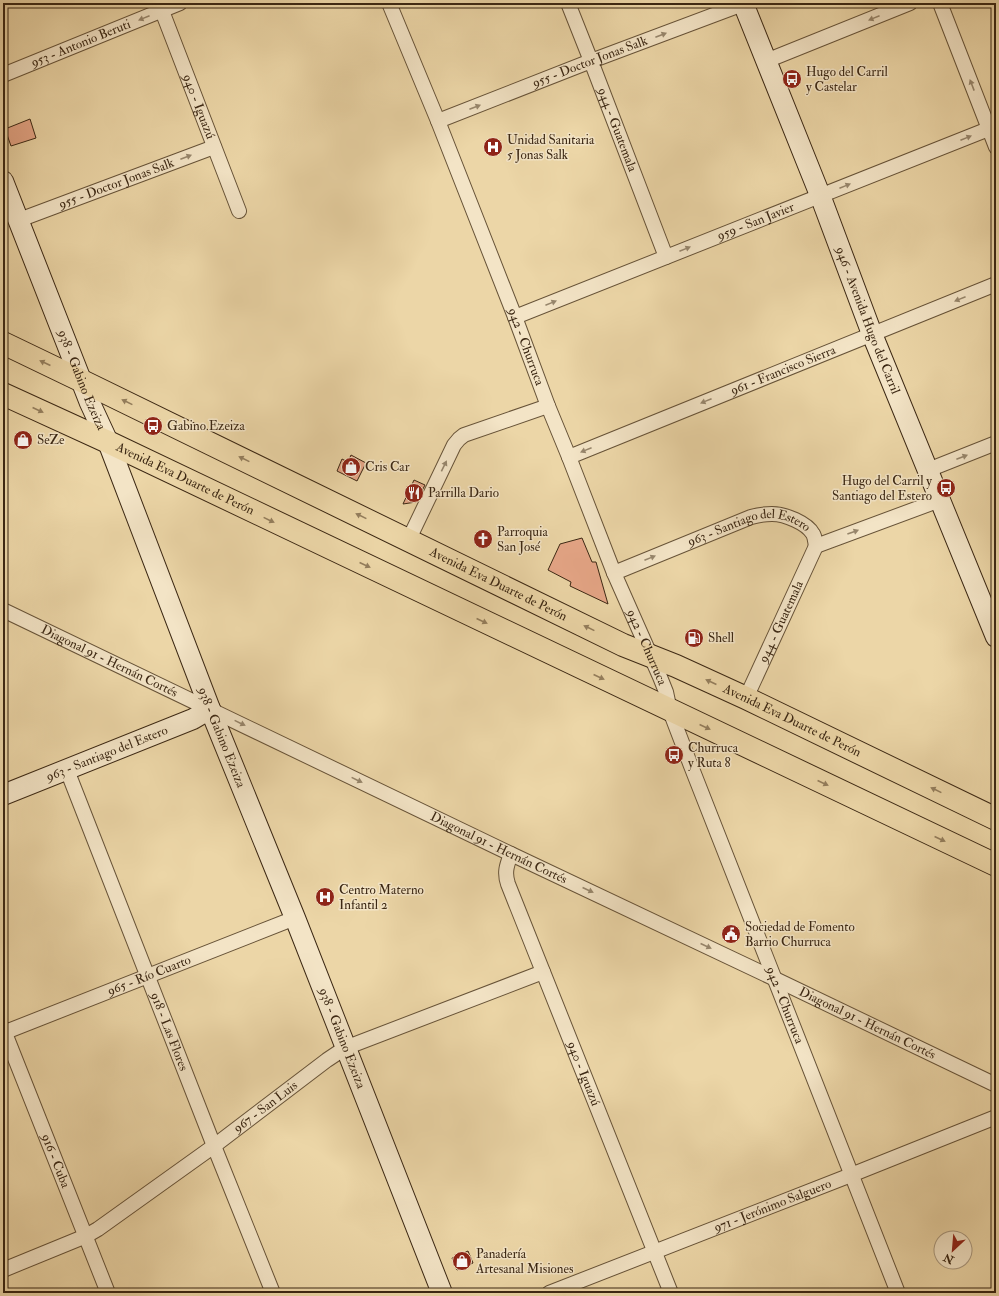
<svg xmlns="http://www.w3.org/2000/svg" width="999" height="1296" font-family="'IM FELL Double Pica',serif">
	<style>
		.building { fill: #e6a687; stroke: #3b2713 }
		.lines { fill: none; stroke-linecap: round; stroke-linejoin: round }
		.street-casing { stroke: #675338; stroke-width: 16 }
		.secondary-casing { stroke: #3b2713; stroke-width: 22 }
		.primary-casing { stroke: #3b2713; stroke-width: 24 }
		.street { stroke: #f3e4c6; stroke-width: 14 }
		.secondary { stroke: #f3e4c6; stroke-width: 20 }
		.primary { stroke: #ecd6a7; stroke-width: 22 }
		.oneway { fill: #97866c }
		.oneway2 { fill: #947e5d }
		.labels { text-anchor: middle; dominant-baseline: central; stroke-width: 3; stroke-linejoin: round; paint-order: stroke }
		.street-label { font-size: 13px; fill: #3b2713; stroke: #f3e4c6 }
		.poi-label { font-size: 13px; fill: #3b2713; stroke: #f3e4c6; text-anchor: start }
	</style>
	<rect width="100%" height="100%" fill="#ecd6a7"/>
	<filter id="stains"><feTurbulence type="fractalNoise" baseFrequency=".005" numOctaves="4"/><feColorMatrix values="0 0 0 0 .2 0 0 0 0 .09 0 0 0 0 .02 0 0 0 .5 -.17"/></filter>
	<radialGradient id="worn" r=".72"><stop offset=".6" stop-color="#630" stop-opacity="0"/><stop offset="1" stop-color="#630" stop-opacity=".3"/></radialGradient>
	<path class="building" d="M30,119L36,138L11,146L5,129Z
		M351,455L366,463L357,481L337,471L342,459L348,462Z
		M414,480L425,485L416,502L403,504Z
		M582,538L592,562H596L608,604L570,586L571,582L548,570L560,544Z
		M468,1251L473,1263L457,1270L452,1258Z"/>
	<g class="lines">
		<defs>
			<g id="street">
				<path id="s1" d="M159,3L239,211"/>
				<path id="s2" d="M389,3L438,121L515,317L548,406L569,457L614,573L660,677L666,692L670,711L691,766L898,1293"/>
				<path id="s3" d="M568,3L591,61L666,257"/>
				<path d="M940,3L996,147"/>
				<path d="M766,61L910,3"/>
				<path id="s4" d="M3,75L180,3"/>
				<path id="s5" d="M438,121L591,61L743,4"/>
				<path id="s6" d="M19,220L214,147"/>
				<path id="s7" d="M515,317L996,126"/>
				<path id="s8" d="M569,457L996,284"/>
				<path d="M928,470L996,443"/>
				<path d="M409,539L454,445L459,439L464,435L548,406"/>
				<path d="M816,546L940,500"/>
				<path id="s9" d="M614,573L751,517C758,515 765,514 772,514C785,514 807,523 813,534C815,537 815,542 816,546"/>
				<path id="s10" d="M3,610L511,854L773,978L996,1085"/>
				<path id="s11" d="M746,698L816,546"/>
				<path id="s12" d="M67,770L214,1146L273,1293"/>
				<path id="s13" d="M511,854C507,865 504,872 508,884L671,1293"/>
				<path id="s14" d="M3,1028L108,1293"/>
				<path id="s15" d="M3,1033L295,918"/>
				<path id="s16" d="M3,1270L86,1236L98,1229L214,1146L327,1060L345,1048L543,972"/>
				<path id="s17" d="M549,1293L851,1175L996,1117"/>
			</g>
			<g id="secondary">
				<path id="s18" d="M743,3L820,195L872,334L996,637"/>
				<path id="s19" d="M3,181L90,403L108,442L210,709L295,918L442,1293"/>
				<path id="s20" d="M3,795L193,719L210,709"/>
			</g>
			<g id="primary">
				<path id="s21" d="M3,343L80,380L623,645L676,666L746,698L996,819"/>
				<path id="s22" d="M3,394L108,442L996,865"/>
			</g>
		</defs>
		<use href="#street" class="street-casing"/>
		<use href="#secondary" class="secondary-casing"/>
		<use href="#primary" class="primary-casing"/>
		<use href="#street" class="street"/>
		<use href="#secondary" class="secondary"/>
		<use href="#primary" class="primary"/>
	</g>
	<defs><path id="oneway-solid" d="M-6-.8H1V-3.2L6.5 0L1 3.2V.8H-6Z"/></defs>
	<g class="oneway">
		<use href="#oneway-solid" transform="translate(144 18) rotate(158)"/>
		<use href="#oneway-solid" transform="translate(874 18) rotate(158)"/>
		<use href="#oneway-solid" transform="translate(661 35) rotate(-21)"/>
		<use href="#oneway-solid" transform="translate(972 85) rotate(-111)"/>
		<use href="#oneway-solid" transform="translate(475 107) rotate(-21)"/>
		<use href="#oneway-solid" transform="translate(966 138) rotate(-22)"/>
		<use href="#oneway-solid" transform="translate(186 157) rotate(-21)"/>
		<use href="#oneway-solid" transform="translate(845 186) rotate(-22)"/>
		<use href="#oneway-solid" transform="translate(685 249) rotate(-22)"/>
		<use href="#oneway-solid" transform="translate(960 299) rotate(158)"/>
		<use href="#oneway-solid" transform="translate(551 303) rotate(-22)"/>
		<use href="#oneway-solid" transform="translate(706 401) rotate(158)"/>
		<use href="#oneway-solid" transform="translate(586 450) rotate(158)"/>
		<use href="#oneway-solid" transform="translate(962 457) rotate(-21)"/>
		<use href="#oneway-solid" transform="translate(444 466) rotate(-64)"/>
		<use href="#oneway-solid" transform="translate(853 532) rotate(-20)"/>
		<use href="#oneway-solid" transform="translate(650 558) rotate(-22)"/>
		<use href="#oneway-solid" transform="translate(240 723) rotate(26)"/>
		<use href="#oneway-solid" transform="translate(357 780) rotate(26)"/>
		<use href="#oneway-solid" transform="translate(588 890) rotate(25)"/>
		<use href="#oneway-solid" transform="translate(706 946) rotate(25)"/>
	</g>
	<g class="oneway2">
		<use href="#oneway-solid" transform="translate(45 363) rotate(-155)"/>
		<use href="#oneway-solid" transform="translate(127 402) rotate(-154)"/>
		<use href="#oneway-solid" transform="translate(38 410) rotate(25)"/>
		<use href="#oneway-solid" transform="translate(244 459) rotate(-154)"/>
		<use href="#oneway-solid" transform="translate(361 516) rotate(-154)"/>
		<use href="#oneway-solid" transform="translate(269 520) rotate(26)"/>
		<use href="#oneway-solid" transform="translate(365 565) rotate(25)"/>
		<use href="#oneway-solid" transform="translate(482 621) rotate(25)"/>
		<use href="#oneway-solid" transform="translate(589 628) rotate(-154)"/>
		<use href="#oneway-solid" transform="translate(599 677) rotate(25)"/>
		<use href="#oneway-solid" transform="translate(711 682) rotate(-155)"/>
		<use href="#oneway-solid" transform="translate(705 727) rotate(25)"/>
		<use href="#oneway-solid" transform="translate(823 783) rotate(25)"/>
		<use href="#oneway-solid" transform="translate(936 790) rotate(-154)"/>
		<use href="#oneway-solid" transform="translate(940 839) rotate(25)"/>
	</g>
	<defs>
		<symbol id="bus-disc" viewBox="-11 -11 22 22"><circle r="9.5" fill="#8f2418" stroke="#f3e4c6"/><path d="M-5-6H5V4H4V6H2V4H-2V6H-4V4H-5ZM-3.5-4V0h7V-4ZM-3.5 1.2v1.5H-2V1.2ZM2 1.2v1.5H3.5V1.2Z" fill="#fff"/></symbol>
		<symbol id="hospital-disc" viewBox="-11 -11 22 22"><circle r="9.5" fill="#8f2418" stroke="#f3e4c6"/><path d="M-5-5h3v3.5h4V-5h3V5h-3V1.5h-4V5h-3Z" fill="#fff"/></symbol>
		<symbol id="shop-disc" viewBox="-11 -11 22 22"><circle r="9.5" fill="#8f2418" stroke="#f3e4c6"/><path d="M-5-2.5h2.3a2.7 3.5 0 0 1 5.4 0H5L5.5 6h-11ZM-1.5-2.5h3a1.5 2.3 0 0 0-3 0Z" fill="#fff"/></symbol>
		<symbol id="restaurant-disc" viewBox="-11 -11 22 22"><circle r="9.5" fill="#8f2418" stroke="#f3e4c6"/><path d="M-5-6h1v4h1v-4h1v4h1v-4h1v5L-1.5 .5V6h-2V.5L-5-1ZM5-6V6H3V1.5H1.5Q1.5-4 5-6Z" fill="#fff"/></symbol>
		<symbol id="church-disc" viewBox="-11 -11 22 22"><circle r="9.5" fill="#8f2418" stroke="#f3e4c6"/><path d="M-1.2-6h2.4v3.5h3.3v2.4h-3.3V6h-2.4V-.1h-3.3v-2.4h3.3Z" fill="#fff"/></symbol>
		<symbol id="fuel-disc" viewBox="-11 -11 22 22"><circle r="9.5" fill="#8f2418" stroke="#f3e4c6"/><path d="M-5.5-6h7V0h2V4h1.3V-2.5L3-4.5l.8-.8L6-3V5H2.5V1h-1V6h-7ZM-4.2-4.7v3.2H.2V-4.7Z" fill="#fff"/></symbol>
		<symbol id="civic-disc" viewBox="-11 -11 22 22"><circle r="9.5" fill="#8f2418" stroke="#f3e4c6"/><path d="M-.6-6.5H3V-4.5H.6V-3L4-1V1h2V6H-6V1h2V-1L-.6-3ZM-1.2 2.5V6h2.4V2.5Z" fill="#fff"/></symbol>
	</defs>
	<g fill-rule="evenodd">
		<use href="#bus-disc" x="781" y="68" width="22" height="22"/>
		<use href="#hospital-disc" x="482" y="136" width="22" height="22"/>
		<use href="#bus-disc" x="142" y="415" width="22" height="22"/>
		<use href="#shop-disc" x="12" y="429" width="22" height="22"/>
		<use href="#shop-disc" x="340" y="456" width="22" height="22"/>
		<use href="#bus-disc" x="935" y="477" width="22" height="22"/>
		<use href="#restaurant-disc" x="403" y="482" width="22" height="22"/>
		<use href="#church-disc" x="472" y="528" width="22" height="22"/>
		<use href="#fuel-disc" x="683" y="627" width="22" height="22"/>
		<use href="#bus-disc" x="663" y="744" width="22" height="22"/>
		<use href="#hospital-disc" x="314" y="886" width="22" height="22"/>
		<use href="#civic-disc" x="720" y="923" width="22" height="22"/>
		<use href="#shop-disc" x="451" y="1250" width="22" height="22"/>
	</g>
	<g class="labels">
		<g class="street-label">
			<text stroke="none"><textPath href="#s4" startOffset="84">953 - Antonio Beruti</textPath></text>
			<text stroke="none"><textPath href="#s5" startOffset="163">955 - Doctor Jonas Salk</textPath></text>
			<text stroke="none"><textPath href="#s1" startOffset="111">940 - Iguazú</textPath></text>
			<text stroke="none"><textPath href="#s3" startOffset="136">944 - Guatemala</textPath></text>
			<text stroke="none"><textPath href="#s6" startOffset="104">955 - Doctor Jonas Salk</textPath></text>
			<text stroke="none"><textPath href="#s7" startOffset="259">959 - San Javier</textPath></text>
			<text stroke="none"><textPath href="#s18" startOffset="341">946 - Avenida Hugo del Carril</textPath></text>
			<text stroke="none"><textPath href="#s2" startOffset="370">942 - Churruca</textPath></text>
			<text stroke="none"><textPath href="#s8" startOffset="231">961 - Francisco Sierra</textPath></text>
			<text stroke="none"><textPath href="#s19" startOffset="214">938 - Gabino Ezeiza</textPath></text>
			<text stroke="none"><textPath href="#s22" startOffset="201">Avenida Eva Duarte de Perón</textPath></text>
			<text stroke="none"><textPath href="#s9" startOffset="145">963 - Santiago del Estero</textPath></text>
			<text stroke="none"><textPath href="#s21" startOffset="551">Avenida Eva Duarte de Perón</textPath></text>
			<text stroke="none"><textPath href="#s11" startOffset="84">944 - Guatemala</textPath></text>
			<text stroke="none"><textPath href="#s2" startOffset="694">942 - Churruca</textPath></text>
			<text stroke="none"><textPath href="#s10" startOffset="118">Diagonal 91 - Hernán Cortés</textPath></text>
			<text stroke="none"><textPath href="#s21" startOffset="875">Avenida Eva Duarte de Perón</textPath></text>
			<text stroke="none"><textPath href="#s19" startOffset="598">938 - Gabino Ezeiza</textPath></text>
			<text stroke="none"><textPath href="#s20" startOffset="112">963 - Santiago del Estero</textPath></text>
			<text stroke="none"><textPath href="#s10" startOffset="550">Diagonal 91 - Hernán Cortés</textPath></text>
			<text stroke="none"><textPath href="#s15" startOffset="157">965 - Río Cuarto</textPath></text>
			<text stroke="none"><textPath href="#s2" startOffset="1078">942 - Churruca</textPath></text>
			<text stroke="none"><textPath href="#s10" startOffset="958">Diagonal 91 - Hernán Cortés</textPath></text>
			<text stroke="none"><textPath href="#s12" startOffset="281">918 - Las Flores</textPath></text>
			<text stroke="none"><textPath href="#s19" startOffset="922">938 - Gabino Ezeiza</textPath></text>
			<text stroke="none"><textPath href="#s13" startOffset="235">940 - Iguazú</textPath></text>
			<text stroke="none"><textPath href="#s16" startOffset="311">967 - San Luis</textPath></text>
			<text stroke="none"><textPath href="#s14" startOffset="143">916 - Cuba</textPath></text>
			<text stroke="none"><textPath href="#s17" startOffset="240">971 - Jerónimo Salguero</textPath></text>
		</g>
		<g class="poi-label">
			<text x="806" y="72">Hugo del Carril<tspan x="806" dy="15">y Castelar</tspan></text>
			<text x="507" y="140">Unidad Sanitaria<tspan x="507" dy="15">5 Jonas Salk</tspan></text>
			<text x="167" y="426">Gabino Ezeiza</text>
			<text x="37" y="440">SeZe</text>
			<text x="365" y="467">Cris Car</text>
			<text x="932" y="481" text-anchor="end">Hugo del Carril y<tspan x="932" dy="15">Santiago del Estero</tspan></text>
			<text x="428" y="493">Parrilla Dario</text>
			<text x="497" y="532">Parroquia<tspan x="497" dy="15">San José</tspan></text>
			<text x="708" y="638">Shell</text>
			<text x="688" y="748">Churruca<tspan x="688" dy="15">y Ruta 8</tspan></text>
			<text x="339" y="890">Centro Materno<tspan x="339" dy="15">Infantil 2</tspan></text>
			<text x="745" y="927">Sociedad de Fomento<tspan x="745" dy="15">Barrio Churruca</tspan></text>
			<text x="476" y="1254">Panadería<tspan x="476" dy="15">Artesanal Misiones</tspan></text>
		</g>
	</g>
	<rect width="999" height="1296" fill="none" stroke="#ecd6a7" stroke-width="16"/>
	<rect x="4" y="4" width="991" height="1288" fill="none" stroke="#3b2713" stroke-width="2"/>
	<rect x="8" y="8" width="983" height="1280" fill="none" stroke="#3b2713"/>
	<g transform="translate(953 1250) rotate(206)"><circle r="19" fill="#f3e4c6" stroke="#a9987e"/>
	<path d="M0-3L7 15L0 10L-7 15Z" fill="#8f2418"/>
	<text y="-6" font-size="11" font-weight="bold" text-anchor="middle" fill="#3b2713">N</text>
	</g>
	<rect width="100%" height="100%" filter="url(#stains)"/>
	<rect width="100%" height="100%" fill="url(#worn)"/>
</svg>
